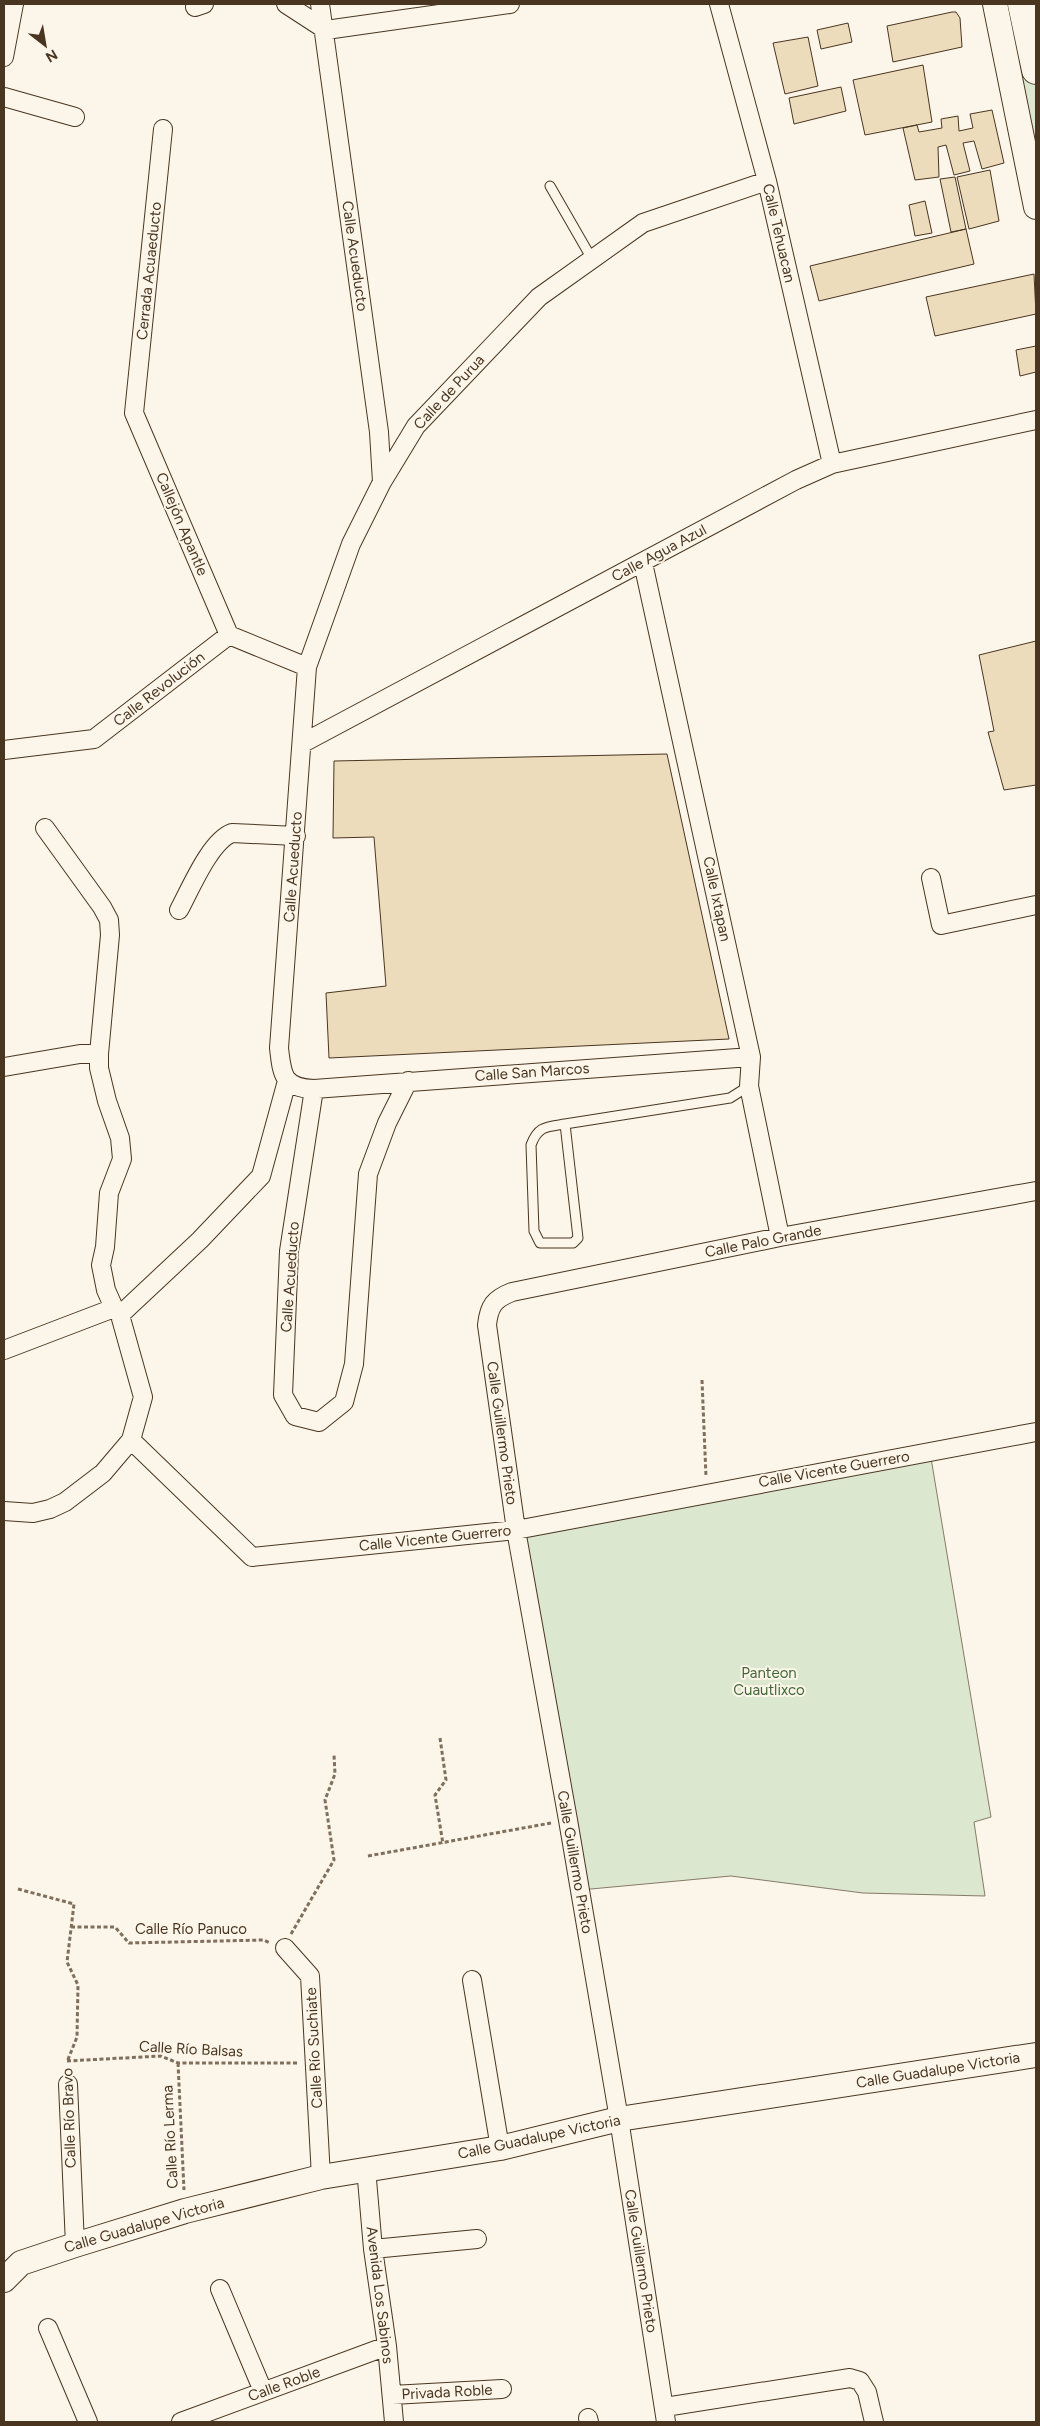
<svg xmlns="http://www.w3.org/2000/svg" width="1040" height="2426" font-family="Figtree,sans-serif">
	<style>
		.green { fill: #dce7d0; stroke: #887966 }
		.building { fill: #ecdcbc; stroke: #4a3520 }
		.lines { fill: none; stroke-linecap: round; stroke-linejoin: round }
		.lane-casing { stroke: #4a3520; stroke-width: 11 }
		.street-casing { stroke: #4a3520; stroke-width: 20 }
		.secondary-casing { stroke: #4a3520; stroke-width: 26 }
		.primary-casing { stroke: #4a3520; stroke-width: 30 }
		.path { stroke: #7f6f5c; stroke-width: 3; stroke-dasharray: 4 2.5; stroke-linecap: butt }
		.lane { stroke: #fbf6e9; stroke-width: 9 }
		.street { stroke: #fbf6e9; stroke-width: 18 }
		.secondary { stroke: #fbf6e9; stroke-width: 24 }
		.primary { stroke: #fbf6e9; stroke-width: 28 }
		.labels { text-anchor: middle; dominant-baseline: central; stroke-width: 4; stroke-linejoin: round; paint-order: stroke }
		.street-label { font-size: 15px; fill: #4a3520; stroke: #fbf6e9 }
		.park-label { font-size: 15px; fill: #436837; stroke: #fbf6e9 }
	</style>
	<rect width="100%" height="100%" fill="#fbf6e9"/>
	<path class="green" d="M995,4H1022L1036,70V207Z
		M930,1452L991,1817L974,1822L985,1896L863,1893L731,1876L580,1890L516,1530Z"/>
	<path class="building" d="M952,12H956L960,18L962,47L893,62L887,26Z
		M848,23L852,42L821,49L817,30Z
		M808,37L818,86L785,94L773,43Z
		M923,65L932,122L865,135L853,80Z
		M841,87L846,111L794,124L789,98Z
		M992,110L1004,163L982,169L974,141L963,143L970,171L954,175L946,145L938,147L939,177L915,180L903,128L917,125L919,132L942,128L941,119L958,116L959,131L973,128L970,114Z
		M990,170L999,221L969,229L957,177Z
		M955,177L966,229L951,232L940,179Z
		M925,201L932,233L915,236L909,205Z
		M966,229L974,264L819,301L810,266Z
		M1034,274L1036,314L935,336L926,297Z
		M1036,346V376V372L1020,376L1016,350Z
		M1036,641V785L1004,790L988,732L994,731L979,655Z
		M667,754L729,1039L329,1058L326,993L386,986L374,837L333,838L334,761Z"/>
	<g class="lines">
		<defs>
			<path id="lane" d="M550,186L592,259
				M565,1124L578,1238L573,1243H540L534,1231L531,1145C538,1126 546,1127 565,1124L730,1098L749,1086"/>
			<path id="street" d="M286,4L326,30
				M320,4L379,432L382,482
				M719,4L767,181L832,464
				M195,7L204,4
				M326,30L510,4
				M4,57L14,4
				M4,97L75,117
				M163,129L134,413L229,635
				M643,563L751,1057L749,1086L780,1237
				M229,635L307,667
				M303,743L796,480L832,464L1036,420
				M4,750L94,739L229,635
				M931,878L941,925L1036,905
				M179,910C190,890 210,841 232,833L296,836
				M751,1057L314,1089C283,1088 282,1075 279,1048L307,667L351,544L382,482L416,426L539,297L643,223L767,181
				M4,1067L80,1054H99
				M314,1089L289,1251L283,1395L295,1416L319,1422L344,1402L354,1364L368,1174L387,1123L408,1081
				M120,1315L200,1240L261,1176L287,1081
				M4,1350L114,1308
				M131,1440L252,1557L516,1530L1036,1432
				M4,1511L33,1513L50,1509L65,1502L103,1473L131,1440L143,1397L120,1315L114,1308L106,1290L101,1265L105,1247L109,1193L122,1159L120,1138L107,1101L99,1068V1054L110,935L109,920L102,907L45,828
				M285,1948L310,1976L321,2177
				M472,1980L500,2148
				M68,2084L75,2245
				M366,2168L373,2249L387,2346L394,2422
				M373,2249L477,2239
				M220,2289L263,2391
				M48,2328L88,2422
				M392,2395L502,2389
				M665,2407L850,2378L860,2381L867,2392L874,2422
				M588,2418L589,2422
				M181,2422L387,2346
				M666,2422L619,2119L568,1820L516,1530L487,1325C489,1306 494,1299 512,1292L780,1237L1036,1191"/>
			<path id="secondary" d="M995,4L1036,207
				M4,2280L21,2263L75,2245L185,2211L321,2177L500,2148L619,2119L1036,2055"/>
			<path id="primary" d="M1022,4L1036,70"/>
		</defs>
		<use href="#lane" class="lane-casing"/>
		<use href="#street" class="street-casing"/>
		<use href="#secondary" class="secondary-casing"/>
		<use href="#primary" class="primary-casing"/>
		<path class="path" d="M702,1380L706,1477
			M440,1738L446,1780L435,1795L443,1844
			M368,1856L551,1823
			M18,1889L74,1904L67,1962L78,1985L77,2037L67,2062
			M71,1927H115L129,1943L264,1940L270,1943
			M291,1934L334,1860L325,1800L335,1774L334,1755
			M67,2061L161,2056L178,2063H297
			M178,2063L184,2190"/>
		<use href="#lane" class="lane"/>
		<use href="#street" class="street"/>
		<use href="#secondary" class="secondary"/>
		<use href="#primary" class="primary"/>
	</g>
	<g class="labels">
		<g class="street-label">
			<text transform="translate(779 233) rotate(77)">Calle Tehuacan</text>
			<text transform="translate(355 256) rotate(82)">Calle Acueducto</text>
			<text transform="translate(149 271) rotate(-84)">Cerrada Acuaeducto</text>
			<text transform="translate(449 392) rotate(-47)">Calle de Purua</text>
			<text transform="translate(182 524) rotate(67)">Callejón Apantle</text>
			<text transform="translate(659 553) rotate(-28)">Calle Agua Azul</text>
			<text transform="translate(159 689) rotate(-38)">Calle Revolución</text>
			<text transform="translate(293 867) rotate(-86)">Calle Acueducto</text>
			<text transform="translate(717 899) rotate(78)">Calle Ixtapan</text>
			<text transform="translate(532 1072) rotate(-4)">Calle San Marcos</text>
			<text transform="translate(763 1241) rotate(-11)">Calle Palo Grande</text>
			<text transform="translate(290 1277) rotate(-86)">Calle Acueducto</text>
			<text transform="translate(502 1433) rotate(82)">Calle Guillermo Prieto</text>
			<text transform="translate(834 1469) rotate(-10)">Calle Vicente Guerrero</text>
			<text transform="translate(435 1538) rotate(-6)">Calle Vicente Guerrero</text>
			<text transform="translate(575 1862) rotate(80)">Calle Guillermo Prieto</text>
			<text x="191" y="1929">Calle Río Panuco</text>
			<text transform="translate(314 2048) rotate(-93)">Calle Río Suchiate</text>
			<text transform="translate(191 2049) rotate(3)">Calle Río Balsas</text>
			<text transform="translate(938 2070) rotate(-9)">Calle Guadalupe Victoria</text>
			<text transform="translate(69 2118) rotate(-92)">Calle Río Bravo</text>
			<text transform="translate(170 2137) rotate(-93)">Calle Río Lerma</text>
			<text transform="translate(539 2137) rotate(-12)">Calle Guadalupe Victoria</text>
			<text transform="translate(144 2225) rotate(-16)">Calle Guadalupe Victoria</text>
			<text transform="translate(641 2261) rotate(81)">Calle Guillermo Prieto</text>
			<text transform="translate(380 2295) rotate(83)">Avenida Los Sabinos</text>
			<text transform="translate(284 2384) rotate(-20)">Calle Roble</text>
			<text transform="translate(447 2392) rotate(-3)">Privada Roble</text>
		</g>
		<g class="park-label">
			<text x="769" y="1673">Panteon<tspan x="769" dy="17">Cuautlixco</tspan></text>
		</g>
	</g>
	<rect width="1040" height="2426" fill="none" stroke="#4a3520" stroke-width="10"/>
	<g transform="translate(45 45) rotate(149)" stroke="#fbf6e9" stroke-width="4" paint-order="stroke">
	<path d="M0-4L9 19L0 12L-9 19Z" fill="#4a3520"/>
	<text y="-8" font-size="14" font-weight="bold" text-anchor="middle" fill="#4a3520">N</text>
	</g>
</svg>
